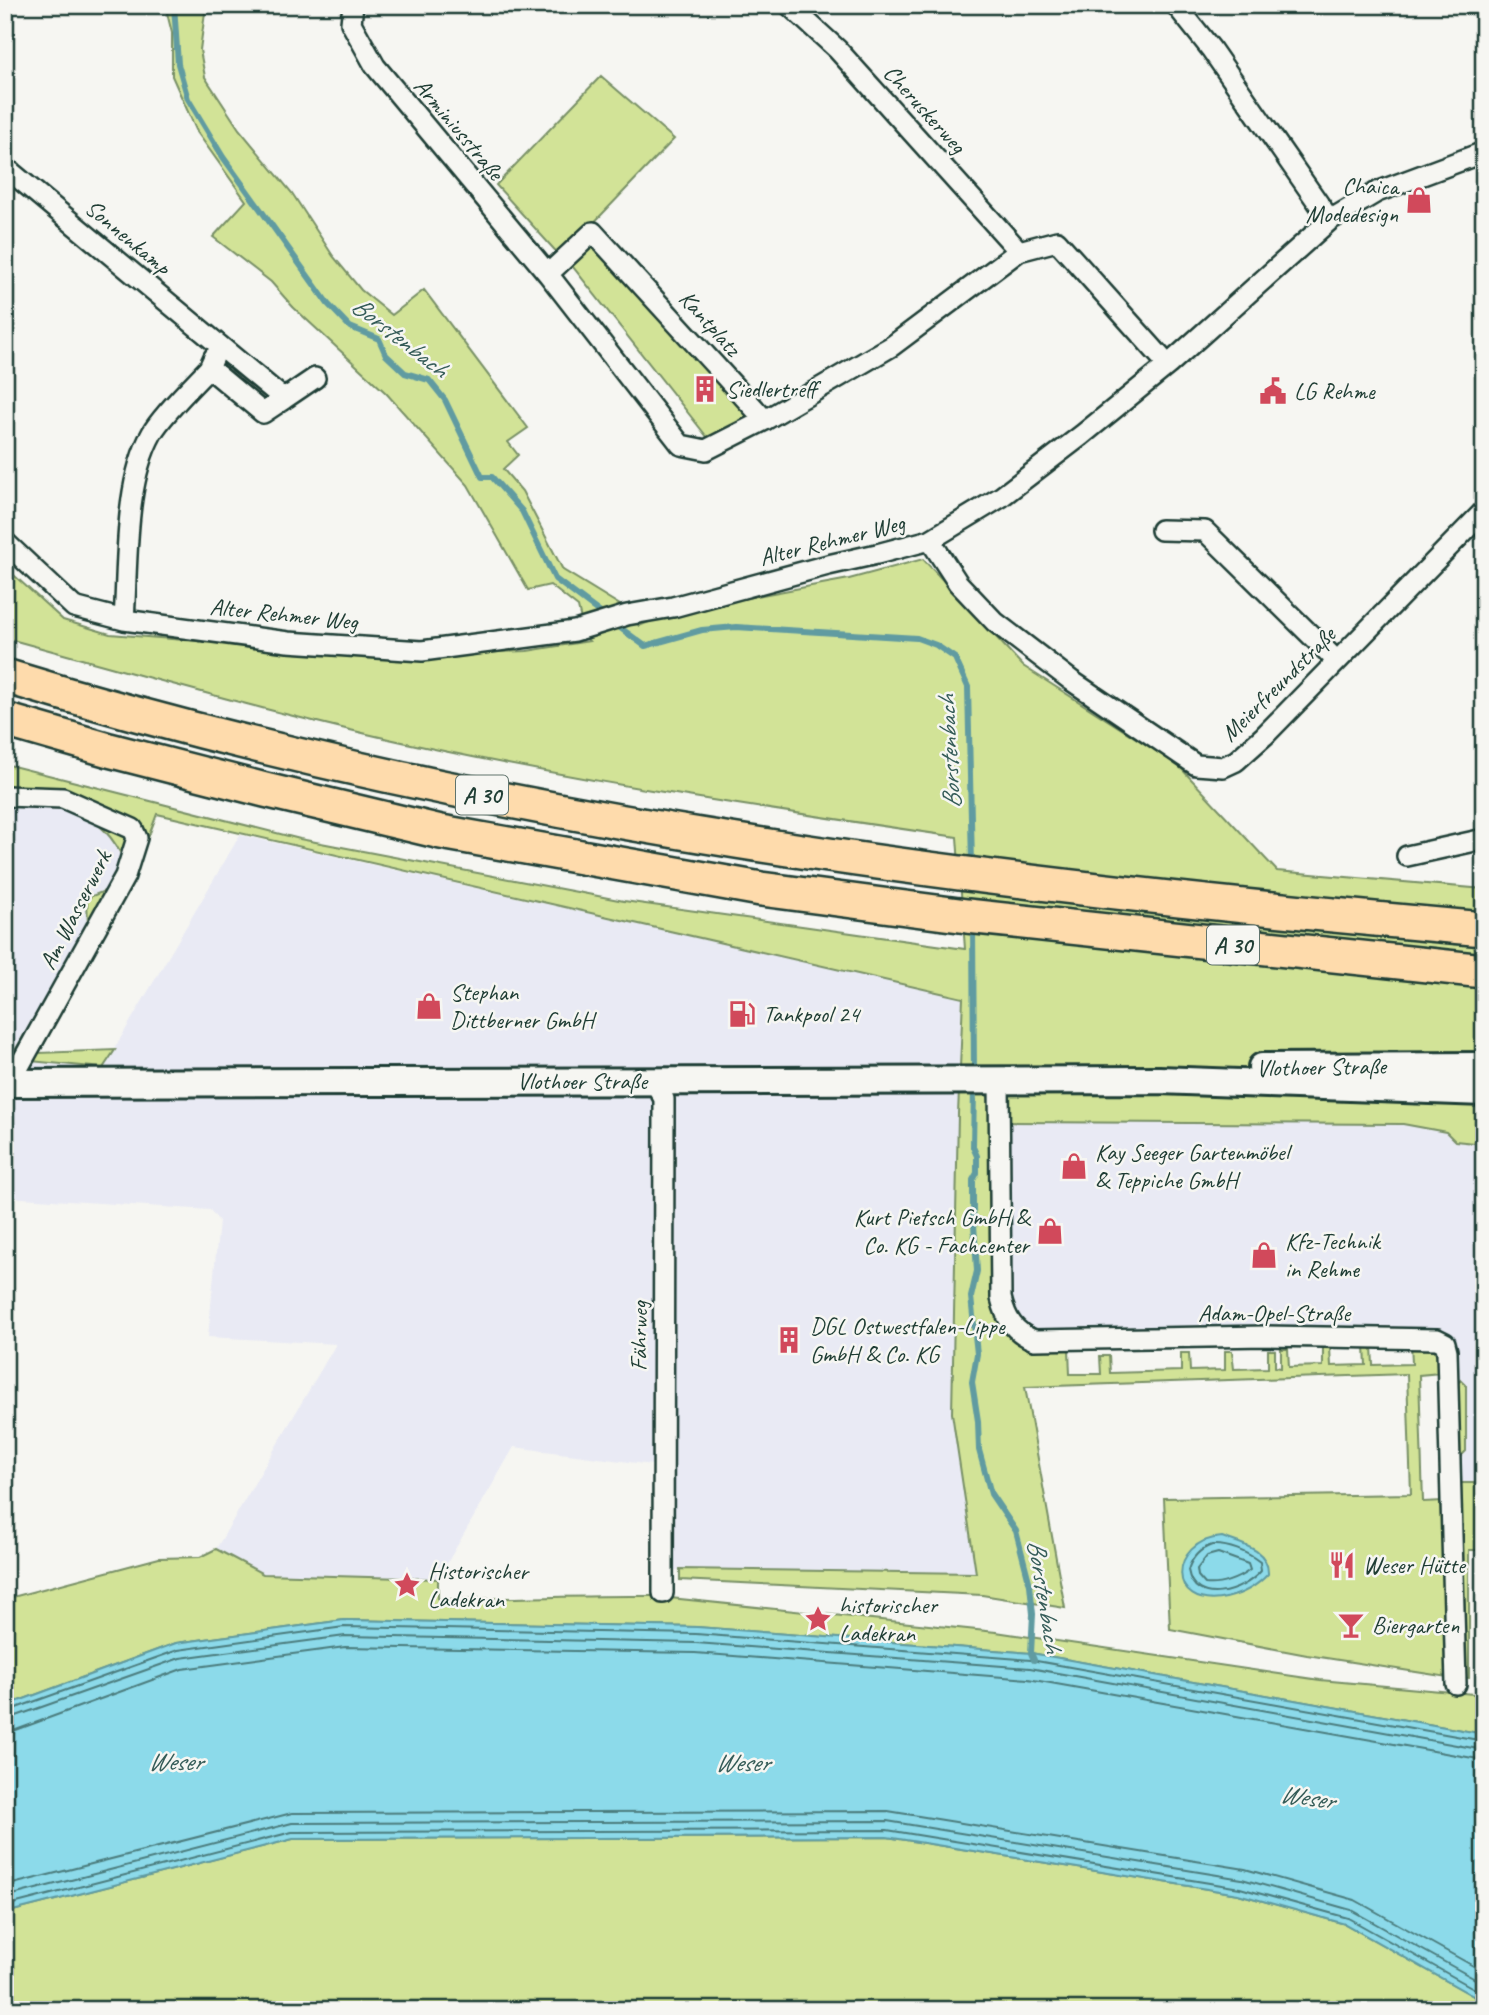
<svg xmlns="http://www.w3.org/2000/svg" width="1489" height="2015" font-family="Caveat,sans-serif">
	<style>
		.built { fill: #e9eaf4 }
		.green { fill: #d2e397; stroke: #789066; stroke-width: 2 }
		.water { fill: #8cdaea; stroke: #609ba1; stroke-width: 2 }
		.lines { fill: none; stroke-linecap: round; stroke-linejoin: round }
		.shore { stroke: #4b7c7d; stroke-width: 2 }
		.stream { stroke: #609ba1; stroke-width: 6 }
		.street-casing { stroke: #1f3d34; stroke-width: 24 }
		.secondary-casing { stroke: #1f3d34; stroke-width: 32 }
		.highway-casing { stroke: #1f3d34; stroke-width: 38 }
		.street { stroke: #f6f6f2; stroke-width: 19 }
		.secondary { stroke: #f6f6f2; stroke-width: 26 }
		.highway { stroke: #fedbac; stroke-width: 33 }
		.labels { text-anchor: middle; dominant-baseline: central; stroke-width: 5; stroke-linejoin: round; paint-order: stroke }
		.shield { fill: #f6f6f2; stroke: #60746d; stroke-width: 2 }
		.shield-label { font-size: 23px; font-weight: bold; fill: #1f3d34 }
		.street-label { font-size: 24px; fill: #1f3d34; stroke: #f6f6f2 }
		.poi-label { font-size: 24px; fill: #1f3d34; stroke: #f6f6f2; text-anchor: start }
		.water-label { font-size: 26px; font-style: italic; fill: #355c58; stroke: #f6f6f2 }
	</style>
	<rect width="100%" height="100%" fill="#f6f6f2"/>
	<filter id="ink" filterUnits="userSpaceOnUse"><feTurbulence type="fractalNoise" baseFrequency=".0143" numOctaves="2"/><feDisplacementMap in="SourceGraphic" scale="14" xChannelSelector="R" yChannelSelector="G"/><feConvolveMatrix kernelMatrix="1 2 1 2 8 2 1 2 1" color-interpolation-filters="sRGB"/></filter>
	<g filter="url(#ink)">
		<path class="built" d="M5,802L62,804L88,817L108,832L121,854L112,888L87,898L88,925L11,1058L103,1068L240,835L963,998L958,1114L952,1413L976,1573L653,1570L652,1465L514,1447L438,1579L437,1599V1579L263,1574L216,1549L336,1344L208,1337L219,1221L210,1210L5,1197V1067L10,1060L5,1059Z
			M995,1122L1403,1124L1446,1132L1455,1141L1484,1144V1483H1459L1440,1364L1411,1341L1033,1349L1006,1331Z"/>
		<path class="green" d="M165,5H206L200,50L205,77L239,129L292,193L333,256L361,290L392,315L424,290L528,428L508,442L518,455L503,469L522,491L563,570L628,610L639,626L676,611L849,579L923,559L1023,666L1178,765L1277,871L1484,889V1144L1455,1141L1446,1132L1403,1124L996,1122L993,1303L1033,1349L1069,1350L1070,1374H1101L1100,1356H1109L1110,1373L1181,1371V1353H1189L1190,1371L1225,1370V1351H1232L1234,1369L1268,1368V1350H1275V1367L1281,1368V1349H1288L1289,1367L1323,1366V1348H1330L1331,1366L1366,1365L1365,1346H1372L1373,1365L1412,1364L1411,1341C1435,1344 1438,1350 1440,1373L1419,1375L1423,1502L1444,1501L1459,1483H1484V1550H1469V1678L1448,1677L1307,1655L1170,1629L1164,1498L1411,1494L1407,1374L1025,1387L1065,1608L982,1595L680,1580V1569L976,1573L952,1413L958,1114L963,998L157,814L129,889L39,1053L115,1050L103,1068L10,1059L5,1067V1059H10L88,926L87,898L112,888L121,854C110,832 88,811 62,804C45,800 23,803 5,802V764L300,839L624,901L965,949L957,837C779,811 601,785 425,747C284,717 145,676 5,638V567L63,620L110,634L284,648L419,655L527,651L589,641L585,637L578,607L550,585L528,590L468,485L386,393L293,307L271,282L213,237L246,201L197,132L172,76V33Z
			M601,76L674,139L561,257L496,185Z
			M593,232L765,420L715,447L566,258Z
			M1461,1380L1466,1385V1451L1461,1456L1459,1452L1458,1383Z
			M216,1549L263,1574L438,1579V1599C509,1599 580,1595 651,1596L996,1632L1320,1680L1484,1695V1734L1031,1653L697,1627L344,1620L176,1643L5,1706V1599L159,1558L200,1557Z
			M887,1837L1238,1894L1345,1924L1484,2002V2010H5V1913L293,1839Z"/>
		<path class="water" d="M1222,1537C1241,1544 1269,1549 1268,1574C1257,1586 1243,1594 1226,1598C1166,1611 1168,1540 1222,1537Z
			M344,1620L697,1627L1031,1653L1484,1734V2002L1345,1924L1238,1894L887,1837L293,1839L5,1913V1706L176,1643Z"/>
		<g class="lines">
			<path class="shore" d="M1212,1545C1228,1544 1247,1552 1260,1562L1261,1571C1243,1592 1194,1608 1188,1570C1192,1557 1200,1549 1212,1545Z
				M1218,1553L1248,1564L1250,1570C1238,1579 1220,1586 1205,1584L1198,1576L1197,1569L1207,1556Z
				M5,1712L178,1650L344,1627L696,1634L1031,1660L1484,1741
				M5,1720L180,1658L345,1636L696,1643L1030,1668L1484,1750
				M5,1731L16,1730L182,1669L345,1647L695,1653L1028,1679L1484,1760
				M5,1886L292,1813L888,1811L1245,1869L1355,1900L1484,1972
				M5,1897L292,1823L887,1821L1242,1879L1351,1910L1484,1984
				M5,1906L292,1832L887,1830L1240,1888L1348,1918L1484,1994"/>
			<path class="stream" d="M174,5L178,64L188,99L223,157L328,304L350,327L379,339L386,355L405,373L429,380L445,400L482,477H492L522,511L555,579L607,618
				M615,624L645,646L702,630L736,627L917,638L936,645L955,658L968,687L972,864
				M973,927L974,1074
				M974,1088L973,1147L977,1156V1173L973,1180V1209L977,1271L971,1297L977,1354L972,1382L978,1421L979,1450L991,1494L1016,1531L1030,1585L1033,1614L1031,1653L1034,1660"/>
			<defs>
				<path id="street" d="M353,5L351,23L375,66L548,274L681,445L706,450L765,420L593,232L548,274
					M789,5L837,49L1019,251
					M1176,5L1211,49L1330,220
					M5,167L284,399L263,413L209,368
					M284,399L315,378
					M765,420L892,346L1019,251L1057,241L1168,365
					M1161,530L1205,531L1336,660
					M930,540L958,583L995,622L1072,681L1196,765L1223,767L1236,761L1264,736L1484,511
					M5,542L74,607L124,620L288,642L422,651L575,631L627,615L673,607L828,565L877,554L930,540L1001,497L1082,435L1168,365L1330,220L1377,192L1484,152
					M124,620C128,563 124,483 152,433C163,414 193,385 209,368L214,357
					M5,796L63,798L133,829L137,838L125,876L10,1083L5,1088
					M1407,856L1484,839
					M654,1081L664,1099L663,1593
					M999,1081L1001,1298C1006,1319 1014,1332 1034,1340L1266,1336L1437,1339L1445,1343L1447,1351L1456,1684"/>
				<path id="secondary" d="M1262,1067L1484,1066
					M5,1083L1159,1080L1484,1092"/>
				<path id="highway" d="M5,676C485,823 985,885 1484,929
					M5,720L109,750L265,790L441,832L761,889L967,916L1484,971"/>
			</defs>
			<use href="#street" class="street-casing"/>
			<use href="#secondary" class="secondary-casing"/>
			<use href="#highway" class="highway-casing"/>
			<use href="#street" class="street"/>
			<use href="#secondary" class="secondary"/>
			<use href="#highway" class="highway"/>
		</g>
	</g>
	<defs>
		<symbol id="shop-bare" viewBox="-9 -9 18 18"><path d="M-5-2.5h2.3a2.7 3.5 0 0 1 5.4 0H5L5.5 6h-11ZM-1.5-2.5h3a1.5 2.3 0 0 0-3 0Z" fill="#d1495b" stroke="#f6f6f2" stroke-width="2.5" paint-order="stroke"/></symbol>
		<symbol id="building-bare" viewBox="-9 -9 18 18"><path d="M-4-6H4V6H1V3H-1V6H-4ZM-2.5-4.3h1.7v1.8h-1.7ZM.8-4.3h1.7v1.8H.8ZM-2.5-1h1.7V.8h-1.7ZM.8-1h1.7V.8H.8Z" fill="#d1495b" stroke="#f6f6f2" stroke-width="2.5" paint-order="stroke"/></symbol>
		<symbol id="civic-bare" viewBox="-9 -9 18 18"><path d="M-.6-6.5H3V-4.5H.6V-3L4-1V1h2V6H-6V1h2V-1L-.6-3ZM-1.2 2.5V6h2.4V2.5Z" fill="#d1495b" stroke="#f6f6f2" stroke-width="2.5" paint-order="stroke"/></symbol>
		<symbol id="fuel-bare" viewBox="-9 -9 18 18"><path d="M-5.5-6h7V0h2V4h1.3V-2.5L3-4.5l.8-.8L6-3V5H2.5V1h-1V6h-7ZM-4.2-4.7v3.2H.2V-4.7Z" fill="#d1495b" stroke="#f6f6f2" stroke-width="2.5" paint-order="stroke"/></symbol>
		<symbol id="restaurant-bare" viewBox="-9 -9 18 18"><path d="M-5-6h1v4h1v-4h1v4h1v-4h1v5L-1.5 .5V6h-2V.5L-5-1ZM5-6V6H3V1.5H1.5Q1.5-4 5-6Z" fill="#d1495b" stroke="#f6f6f2" stroke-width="2.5" paint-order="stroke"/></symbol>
		<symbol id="sight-bare" viewBox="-9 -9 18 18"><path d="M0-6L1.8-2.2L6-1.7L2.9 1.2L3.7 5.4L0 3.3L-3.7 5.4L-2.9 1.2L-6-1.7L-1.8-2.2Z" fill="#d1495b" stroke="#f6f6f2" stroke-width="2.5" paint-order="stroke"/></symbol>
		<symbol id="bar-bare" viewBox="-9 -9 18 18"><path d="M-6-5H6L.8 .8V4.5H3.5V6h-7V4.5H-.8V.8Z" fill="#d1495b" stroke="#f6f6f2" stroke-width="2.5" paint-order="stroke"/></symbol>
	</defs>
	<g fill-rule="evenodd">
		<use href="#shop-bare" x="1400" y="181" width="38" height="38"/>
		<use href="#building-bare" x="686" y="370" width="38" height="38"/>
		<use href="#civic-bare" x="1254" y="372" width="38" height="38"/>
		<use href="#shop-bare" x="410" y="987" width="38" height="38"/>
		<use href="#fuel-bare" x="723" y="995" width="38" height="38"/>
		<use href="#shop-bare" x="1055" y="1147" width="38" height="38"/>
		<use href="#shop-bare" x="1031" y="1212" width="38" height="38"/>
		<use href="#shop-bare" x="1245" y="1236" width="38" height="38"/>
		<use href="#building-bare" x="770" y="1321" width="38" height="38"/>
		<use href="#restaurant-bare" x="1323" y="1546" width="38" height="38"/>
		<use href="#sight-bare" x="388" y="1566" width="38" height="38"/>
		<use href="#sight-bare" x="799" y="1600" width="38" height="38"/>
		<use href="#bar-bare" x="1332" y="1606" width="38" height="38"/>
	</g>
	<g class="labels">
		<g class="shield">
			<rect x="456" y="775.5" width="52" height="39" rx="5"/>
			<rect x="1207" y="925.5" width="52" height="39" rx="5"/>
		</g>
		<g class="shield-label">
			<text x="482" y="795">A 30</text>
			<text x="1233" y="945">A 30</text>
		</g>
		<g class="street-label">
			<text transform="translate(925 109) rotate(48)">Cheruskerweg</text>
			<text transform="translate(459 129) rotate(50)">Arminiusstraße</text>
			<text transform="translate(128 237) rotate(40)">Sonnenkamp</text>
			<text transform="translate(710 323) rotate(48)">Kantplatz</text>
			<text transform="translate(832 540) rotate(-14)">Alter Rehmer Weg</text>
			<text transform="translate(284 614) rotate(6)">Alter Rehmer Weg</text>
			<text transform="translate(1278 684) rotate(-45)">Meierfreundstraße</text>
			<text transform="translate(75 910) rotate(-63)">Am Wasserwerk</text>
			<text transform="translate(1321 1067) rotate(-1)">Vlothoer Straße</text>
			<text x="582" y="1081">Vlothoer Straße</text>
			<text x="1274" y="1313">Adam-Opel-Straße</text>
			<text transform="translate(639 1336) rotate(-90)">Fährweg</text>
		</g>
		<g class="poi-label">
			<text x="1398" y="186" text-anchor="end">Chaica<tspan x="1398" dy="28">Modedesign</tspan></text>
			<text x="726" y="389">Siedlertreff</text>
			<text x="1294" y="391">LG Rehme</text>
			<text x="450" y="992">Stephan<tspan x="450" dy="28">Dittberner GmbH</tspan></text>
			<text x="763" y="1014">Tankpool 24</text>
			<text x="1095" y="1152">Kay Seeger Gartenmöbel<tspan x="1095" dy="28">&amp; Teppiche GmbH</tspan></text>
			<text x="1029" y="1217" text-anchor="end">Kurt Pietsch GmbH &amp;<tspan x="1029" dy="28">Co. KG - Fachcenter</tspan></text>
			<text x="1285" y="1241">Kfz-Technik<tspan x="1285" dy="28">in Rehme</tspan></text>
			<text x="810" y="1326">DGL Ostwestfalen-Lippe<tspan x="810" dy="28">GmbH &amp; Co. KG</tspan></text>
			<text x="1363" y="1565">Weser Hütte</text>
			<text x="428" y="1571">Historischer<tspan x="428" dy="28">Ladekran</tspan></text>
			<text x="839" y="1605">historischer<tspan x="839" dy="28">Ladekran</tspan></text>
			<text x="1372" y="1625">Biergarten</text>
		</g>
		<g class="water-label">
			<text transform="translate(400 337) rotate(38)">Borstenbach</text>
			<text transform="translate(949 752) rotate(-93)">Borstenbach</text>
			<text transform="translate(1045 1596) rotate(81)">Borstenbach</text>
			<text x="175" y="1761">Weser</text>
			<text x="742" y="1762">Weser</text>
			<text transform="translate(1307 1797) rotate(8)">Weser</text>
		</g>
	</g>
	<rect width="1489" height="2015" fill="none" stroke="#f6f6f2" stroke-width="28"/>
	<rect x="14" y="14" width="1461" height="1987" fill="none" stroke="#1f3d34" stroke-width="2.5" filter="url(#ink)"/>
</svg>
